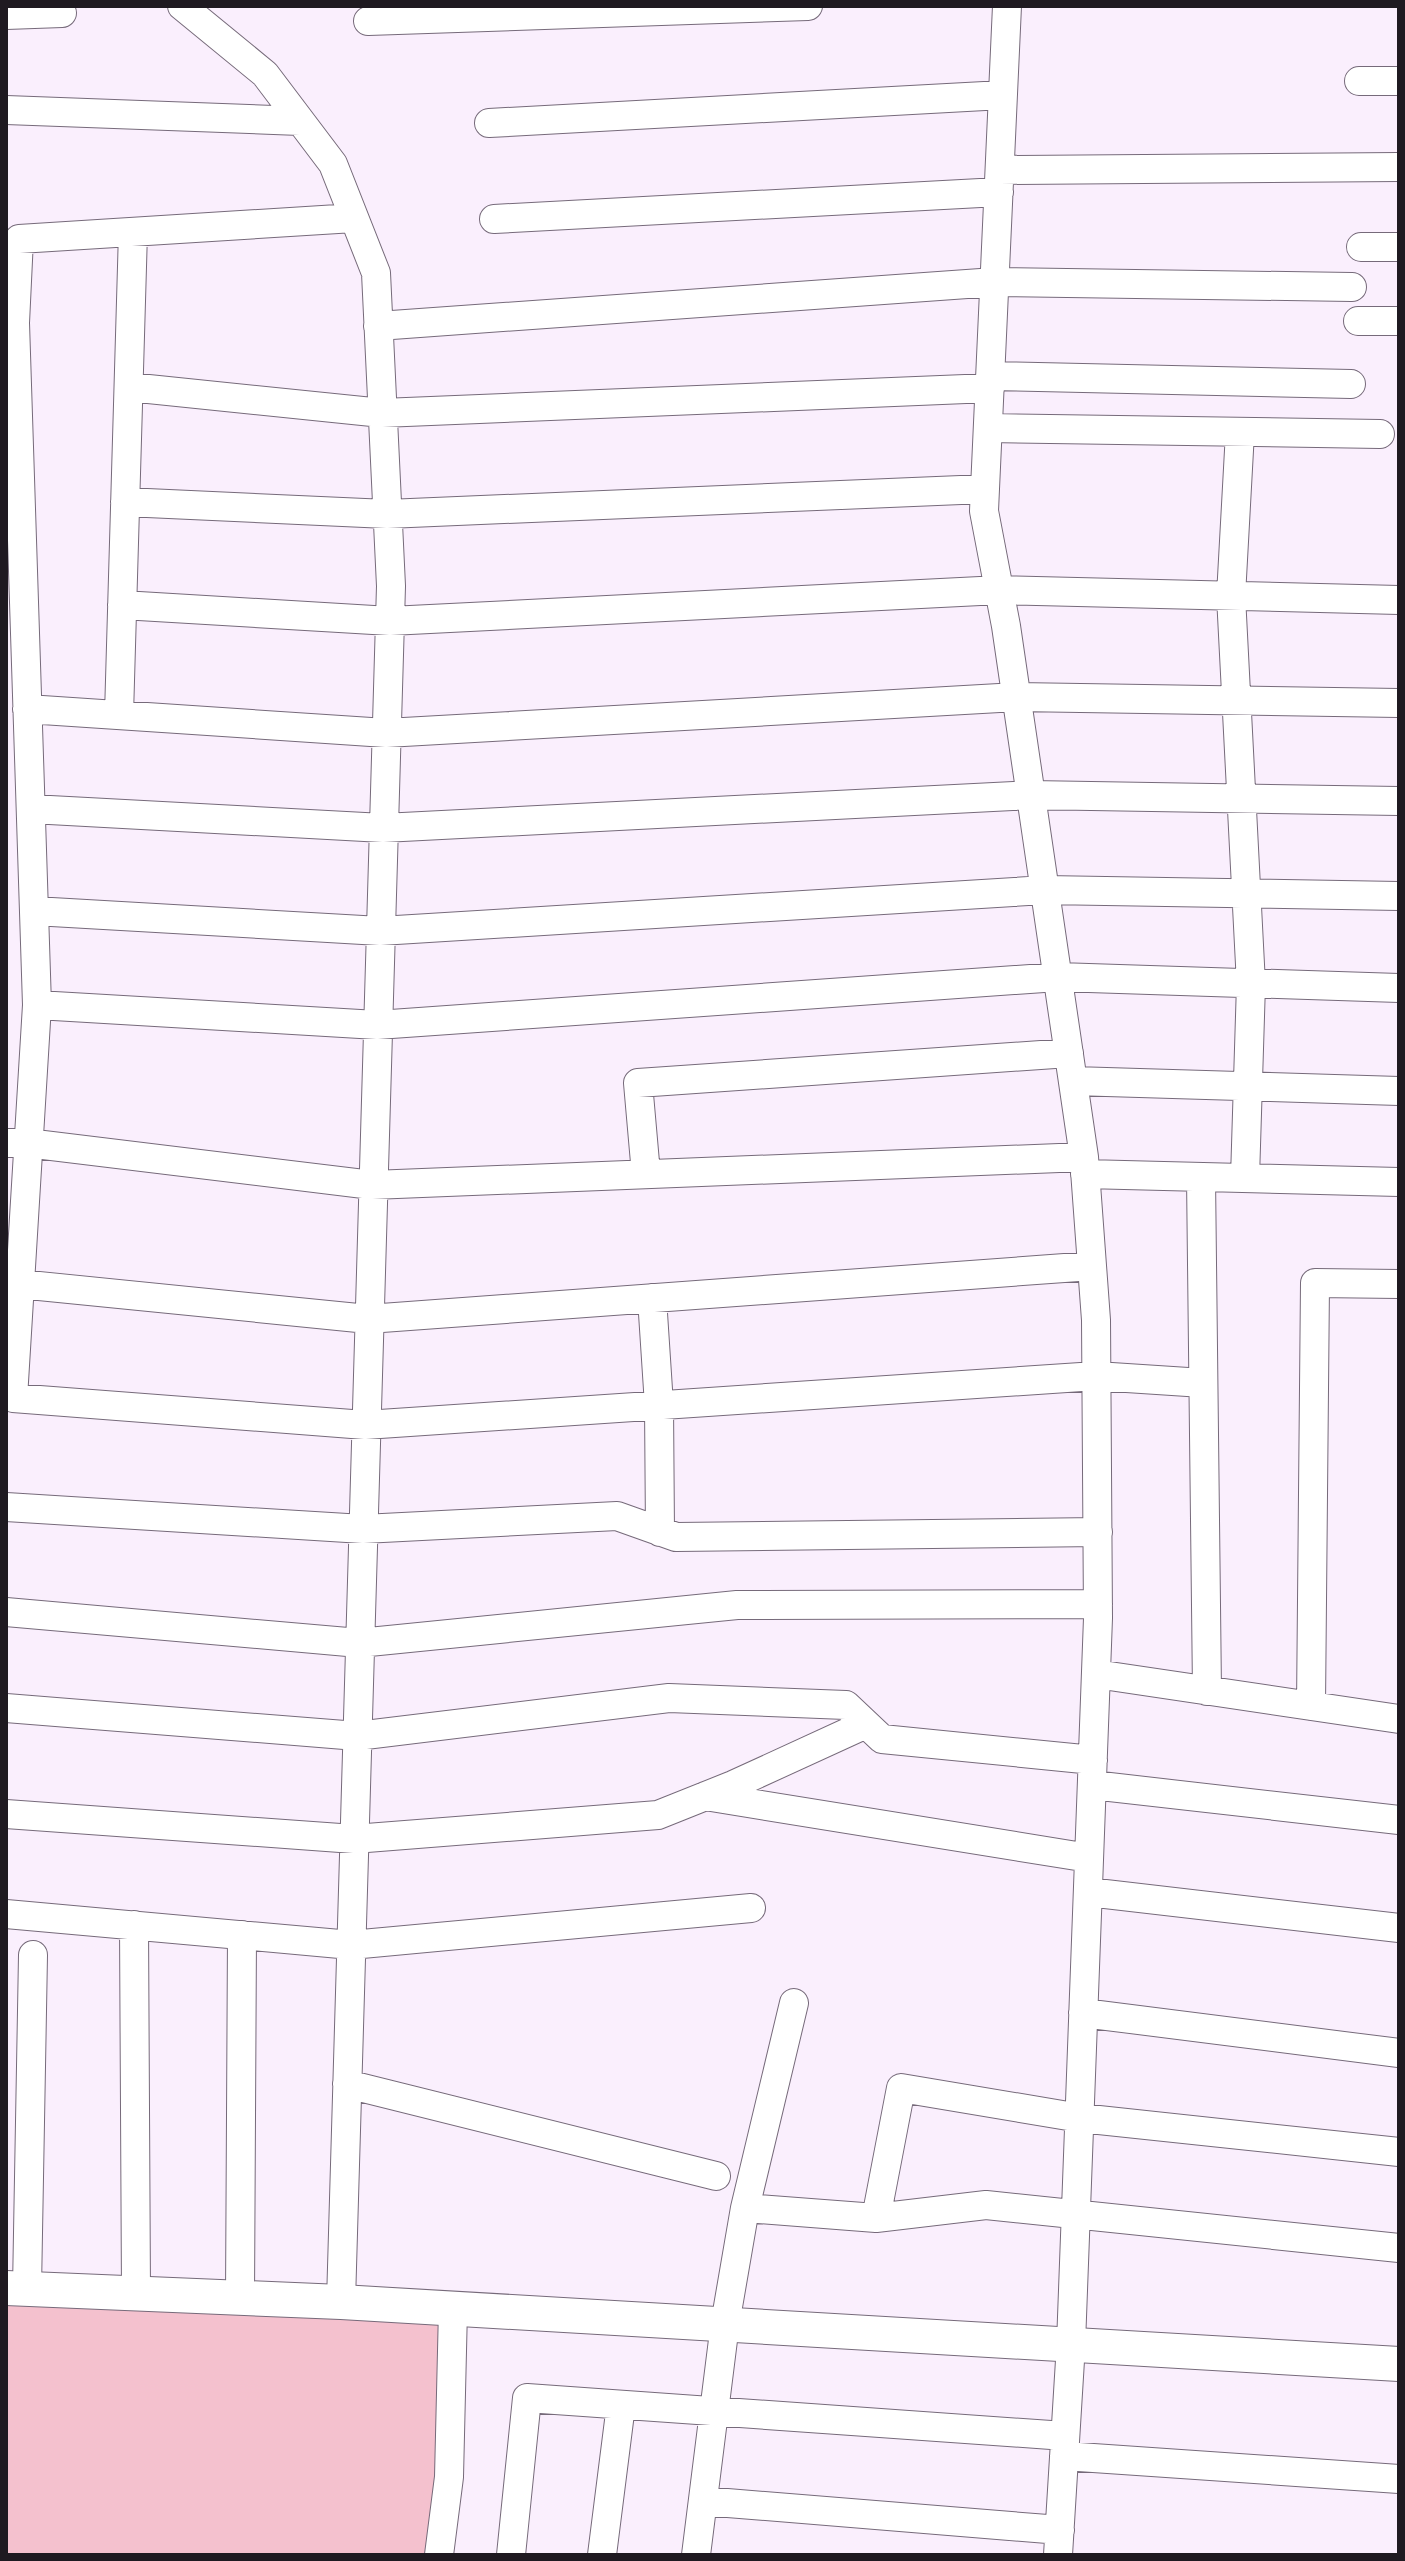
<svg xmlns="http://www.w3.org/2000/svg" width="1405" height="2561" font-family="'Exo 2',sans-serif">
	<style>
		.green { fill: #f4c1ce }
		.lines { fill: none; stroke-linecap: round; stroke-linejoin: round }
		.minor-casing { stroke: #766a7a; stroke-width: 30 }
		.tertiary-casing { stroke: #766a7a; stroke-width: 36 }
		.minor { stroke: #fff; stroke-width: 28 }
		.tertiary { stroke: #fff; stroke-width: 34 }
	</style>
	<rect width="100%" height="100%" fill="#faeffd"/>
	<path class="green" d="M6,2288L447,2308L430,2555H6Z"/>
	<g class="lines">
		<defs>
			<path id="minor" d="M182,6L265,74L333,164L376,273L391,586L341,2302
				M1007,6L984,511L1006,626L1084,1157L1096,1320L1098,1618L1071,2344L1058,2555
				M6,15L62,13
				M368,21L808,6
				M1359,81H1399
				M6,110L300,121
				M489,123L1003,95
				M1000,170L1399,167
				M354,218L19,239L15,323L37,1005L13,1398L365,1425L1096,1376L1203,1383
				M494,219L999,192
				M1361,247H1399
				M1358,321H1399
				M378,326L995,282L1352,287
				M990,376L1351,384
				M129,387L382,413L990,388
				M988,428L1380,434
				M1240,432L1231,596L1251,984L1245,1178
				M125,502L387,514L985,489
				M122,605L390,621L1000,590L1399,600
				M27,709L386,733L1017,697L1399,703
				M119,715L133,232
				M31,809L383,828L1031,795L1399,801
				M34,911L380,931L1045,890L1399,896
				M37,1005L377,1025L1058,977L1399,988
				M1073,1081L1399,1091
				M6,1143H27L372,1185L1084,1157
				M646,1174L638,1083L1069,1053
				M1085,1174L1399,1182
				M1201,1177L1207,1691
				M19,1284L368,1319L1092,1266
				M652,1298L659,1405L660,1532
				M6,1507L363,1529L617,1516L676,1537L1098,1532
				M6,1612L359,1643L737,1605L1098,1604
				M1096,1674L1399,1719
				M1311,1706L1315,1283L1399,1284
				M6,1708L357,1736L669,1698L846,1705L882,1739L1093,1760
				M1092,1785L1399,1820
				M705,1796L1089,1858
				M6,1814L354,1839L658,1815L733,1785L866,1724
				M1088,1892L1399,1928
				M6,1914L351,1945L751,1908
				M134,1925L136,2293
				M1083,2013L1399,2053
				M347,2084L716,2176
				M745,2208L794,2003
				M876,2218L901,2088L1080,2118L1399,2152
				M27,2289L33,1955
				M240,2298L242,1935
				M1064,2456L1399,2479
				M703,2501L1060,2530
				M439,2555L449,2477L453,2309
				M511,2555L527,2398L1065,2436
				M602,2555L621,2405
				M696,2555L725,2324L745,2208L876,2218L986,2205L1399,2248"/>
			<path id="tertiary" d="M6,2288L341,2302L1399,2364"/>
		</defs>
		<use href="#minor" class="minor-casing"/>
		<use href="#tertiary" class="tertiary-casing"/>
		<use href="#minor" class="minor"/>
		<use href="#tertiary" class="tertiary"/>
	</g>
	<rect width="1405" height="2561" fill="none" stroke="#1f1a21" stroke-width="16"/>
</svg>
